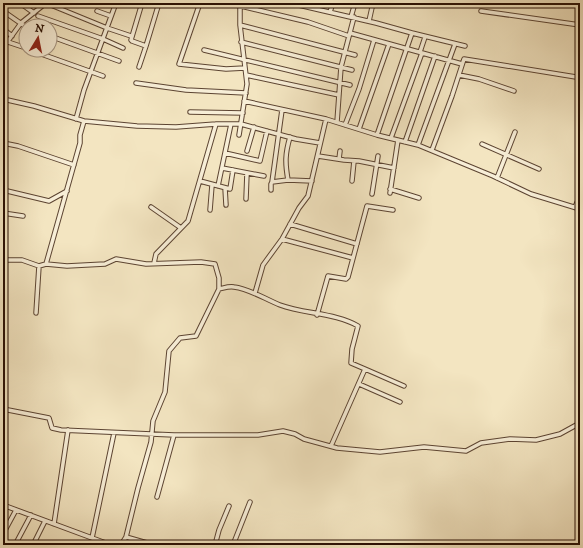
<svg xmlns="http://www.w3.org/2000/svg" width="583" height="548" font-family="'IM FELL DW Pica',serif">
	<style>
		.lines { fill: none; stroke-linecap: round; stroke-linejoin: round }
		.minor-casing { stroke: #5c4432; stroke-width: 5.5 }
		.minor { stroke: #f7eed7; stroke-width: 3.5 }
	</style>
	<rect width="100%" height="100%" fill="#f3e5c1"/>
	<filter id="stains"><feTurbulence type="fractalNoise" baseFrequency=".005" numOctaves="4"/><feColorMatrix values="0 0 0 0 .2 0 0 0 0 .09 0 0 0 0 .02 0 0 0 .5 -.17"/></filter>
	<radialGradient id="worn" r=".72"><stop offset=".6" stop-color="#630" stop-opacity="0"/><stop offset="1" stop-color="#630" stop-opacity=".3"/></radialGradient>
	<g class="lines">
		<defs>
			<path id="minor" d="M20,3L34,13
				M46,3L107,28L131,36
				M142,3L131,40L132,41L146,46
				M200,3L179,64L226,69L245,68
				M290,3L376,23L412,33L465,46
				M241,6L308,22L349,36
				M3,11L26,27
				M97,11L111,16
				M481,11L580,25
				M330,12L333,3
				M38,16L103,39L123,48
				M351,17L355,3
				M369,21L373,3
				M240,25L355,55
				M3,29L12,36
				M350,33L462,64
				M50,36L119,61
				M8,42L26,48
				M241,42L352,70
				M3,48L21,23L46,3
				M30,50L103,76
				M204,50L350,85
				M420,52L425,37
				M139,67L146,46L159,3
				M246,75L339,95
				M459,75L479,79L514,91
				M136,83L186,90L246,93
				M3,99L34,106L84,121L137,126L176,127L216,124H241L296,139L320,143
				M244,101L326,119L377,135L418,145L493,176L531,194L580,209
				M190,112L243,113
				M76,119L84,90L116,3
				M337,122L341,67L354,17
				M345,125L359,89L374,40
				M359,129L389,44
				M239,135L247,84L240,25V3
				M377,135L412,33
				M391,138L422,53
				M405,142L435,56
				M3,143L18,146L74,165
				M482,144L539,169
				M418,145L455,44
				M432,150L452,96L464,59L576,77
				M247,151L254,127
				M225,153L260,161L267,131
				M318,156L344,160L359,161L394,168
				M339,159L340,151
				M222,168L264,176
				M497,178L515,132
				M288,180C285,163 285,154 290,137
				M200,181L230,189L233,170
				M352,181L354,161
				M272,182L282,110
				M218,186L231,124
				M225,188L226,205
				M390,189L419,198
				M3,190L49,201L67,191
				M271,190V184L272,182L288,180L312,181
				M390,193L398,140
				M372,194L378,156
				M246,199L247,173
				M151,207L181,228
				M575,207L580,196
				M210,210L212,185
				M3,213L23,216
				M290,224L357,244
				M282,239L353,258
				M3,260H22L39,266L46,264L67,266L105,264L116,259L146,264L201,262L215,264L219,278V289L196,336L180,338L169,351L165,392L153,421L151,442L138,488L126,537
				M154,263L156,254L188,221L216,124
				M46,264L80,143V135L84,121
				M219,289C224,288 229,286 234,287C250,289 265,299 280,305C304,314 336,313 358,326L352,349L351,363L365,369L331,446
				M255,293L263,265L282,239L299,208L308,196L326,119
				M578,299L580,300
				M36,313L39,266
				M317,315L328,276L346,279L348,277L367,206L393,210
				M365,369L404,386
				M359,384L400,402
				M3,409L49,418L52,428L61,430L174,435H258L283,431L295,434L304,439L337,448L380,452L424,447L466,451L481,443L510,439L536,440L560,434L580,423
				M157,497L174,435
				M3,505L111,545
				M54,524L68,430
				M3,534L16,510
				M92,538L114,433
				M15,545L31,515
				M33,545L45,521
				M121,545L126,537L154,545
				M215,545L219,530L229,506
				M233,545L250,502"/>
		</defs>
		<use href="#minor" class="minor-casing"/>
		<use href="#minor" class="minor"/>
	</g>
	<rect width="583" height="548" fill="none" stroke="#f3e5c1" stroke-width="16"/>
	<rect x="4" y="4" width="575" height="540" fill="none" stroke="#290f03" stroke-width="2"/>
	<rect x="8" y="8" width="567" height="532" fill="none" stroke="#290f03"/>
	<g transform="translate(38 38) rotate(10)"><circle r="19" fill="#f7eed7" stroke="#a59582"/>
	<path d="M0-3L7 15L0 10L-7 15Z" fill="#8f2418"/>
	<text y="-6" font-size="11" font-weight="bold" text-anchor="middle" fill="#290f03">N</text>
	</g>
	<rect width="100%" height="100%" filter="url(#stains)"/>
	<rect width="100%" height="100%" fill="url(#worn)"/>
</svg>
